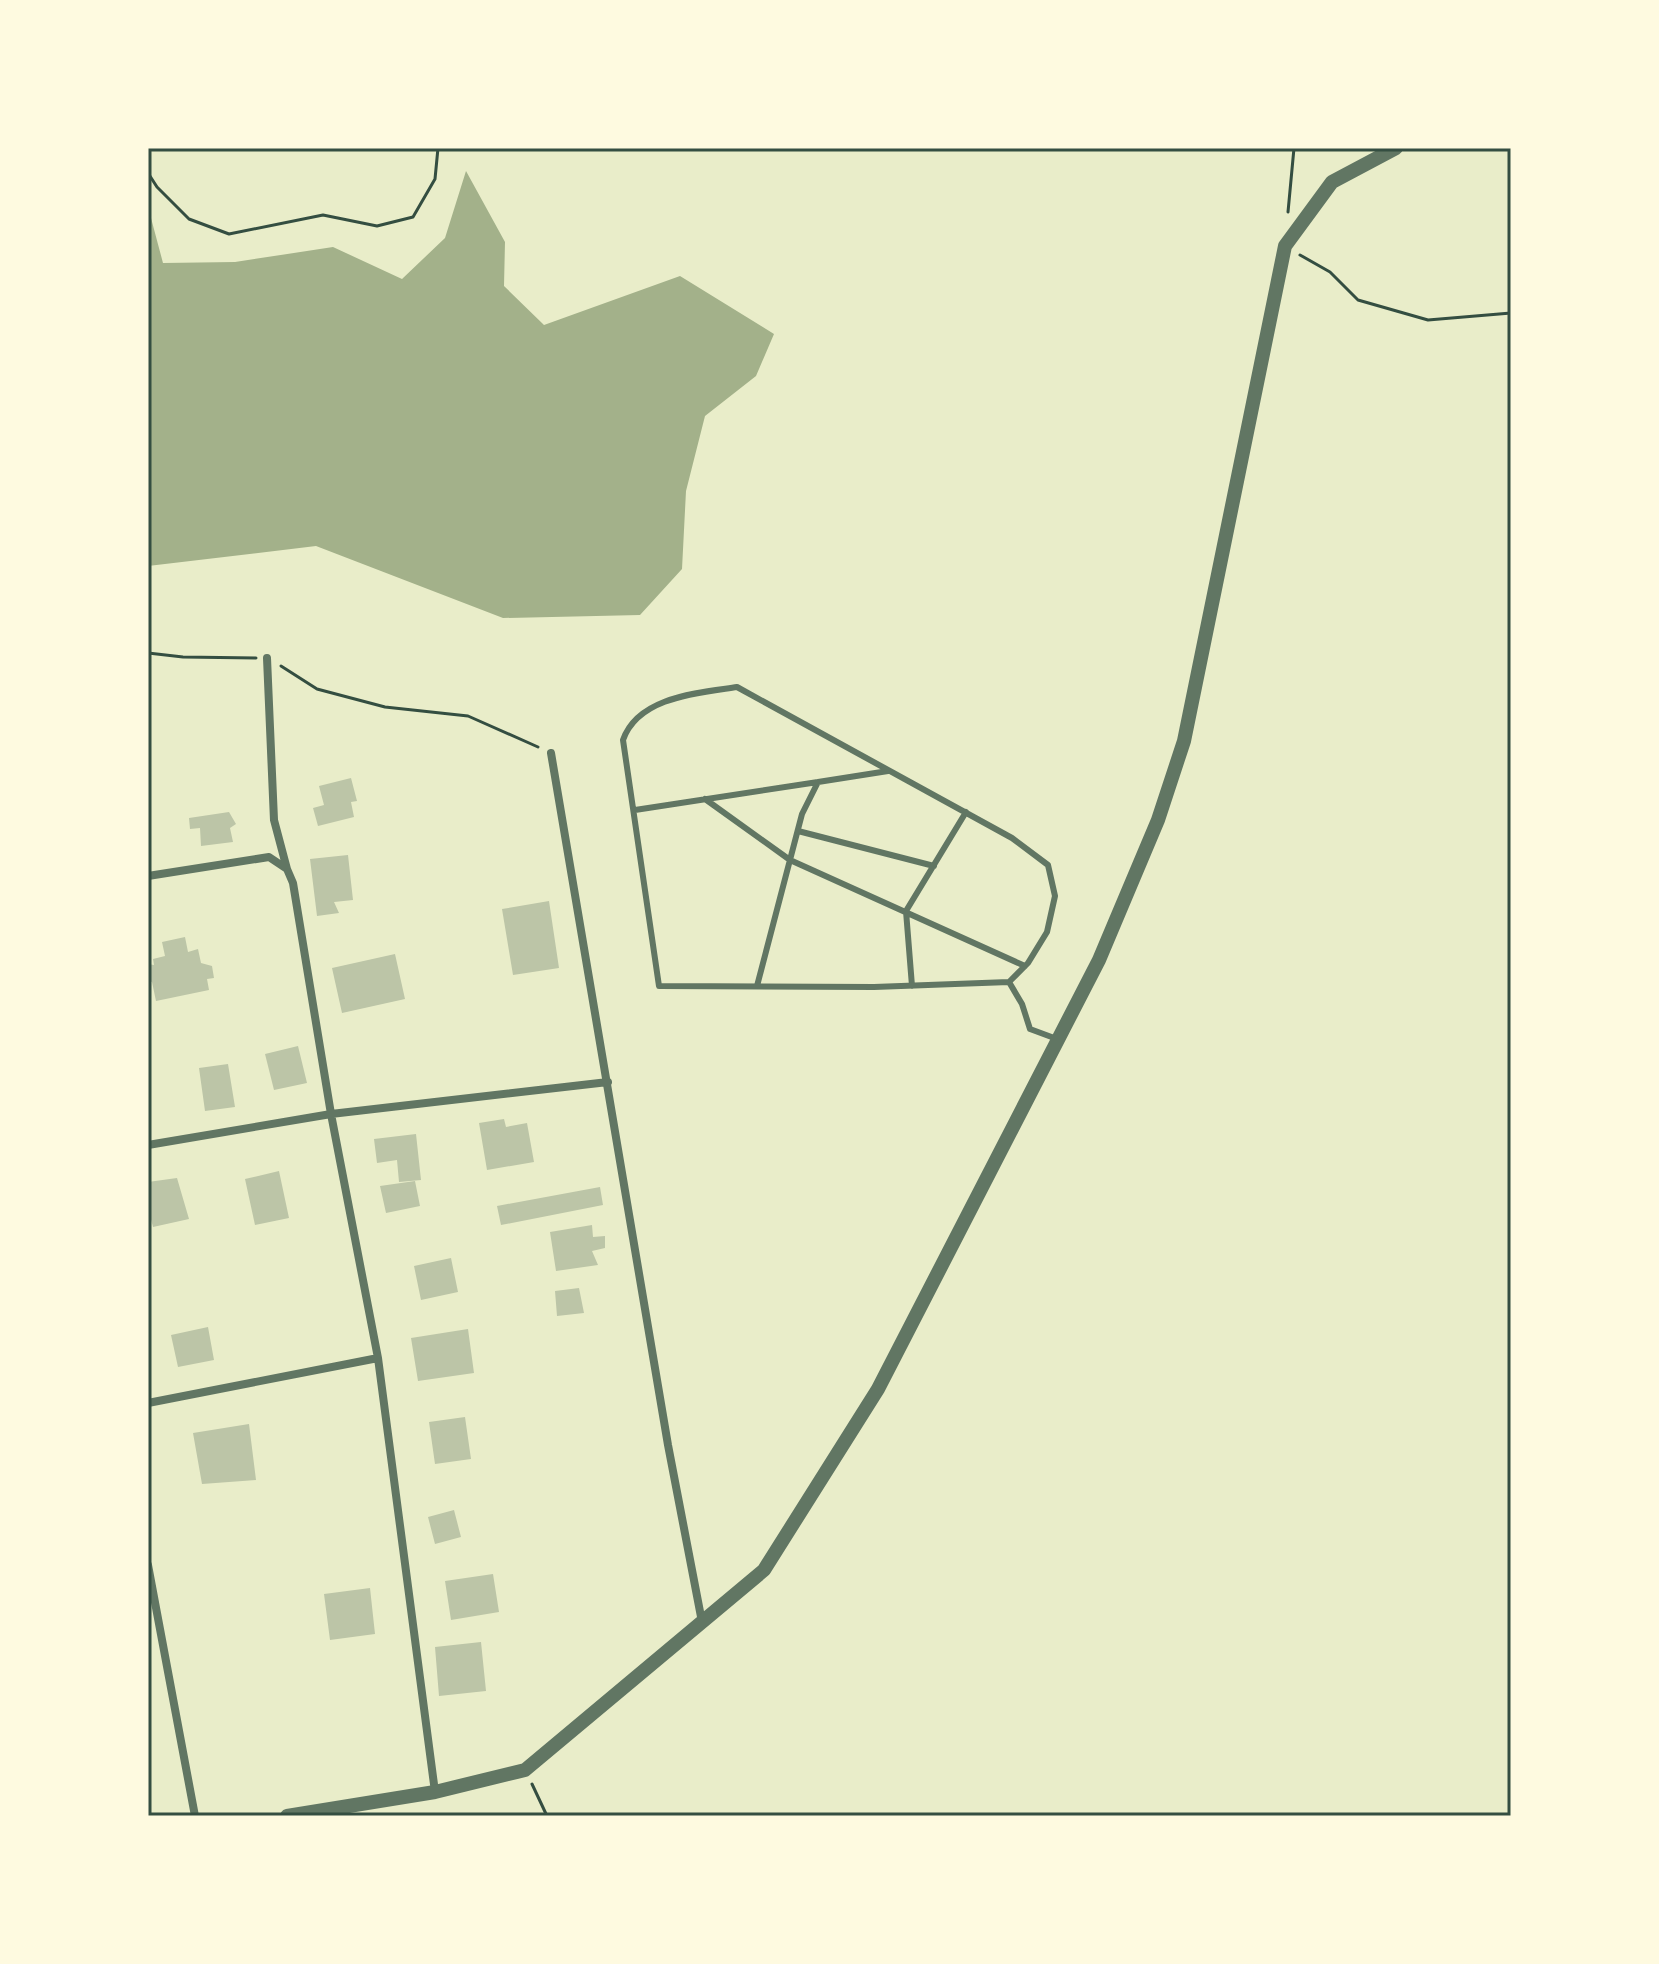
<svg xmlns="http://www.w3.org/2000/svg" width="1659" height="1964" font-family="Overpass,sans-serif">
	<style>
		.water { fill: #a3b18a }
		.building { fill: #bcc5a7 }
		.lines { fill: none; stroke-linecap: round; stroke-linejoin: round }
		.path { stroke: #344e41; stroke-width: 3 }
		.service { stroke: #617663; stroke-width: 6 }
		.minor { stroke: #617663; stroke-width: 8 }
		.tertiary { stroke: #617663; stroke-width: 14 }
		.neatline { fill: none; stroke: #344e41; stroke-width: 3 }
	</style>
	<rect width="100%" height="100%" fill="#e9edc9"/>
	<path class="water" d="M466,171L505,242L504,286L544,325L680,276L774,334L756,376L705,416L686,491L682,569L640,615L503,618L316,546L148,566V216L151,218L163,263L235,262L333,247L402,279L445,238Z"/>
	<path class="building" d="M351,778L357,801L351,802L354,817L318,826L313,808L324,805L319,786Z
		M229,812L236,824L230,828L233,842L201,846L200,828L190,829L189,818Z
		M348,855L353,900L334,902L339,913L317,916L310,859Z
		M549,901L559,968L513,975L502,909Z
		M185,937L188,952L198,949L201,963L212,966L214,978L207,979L209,990L156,1001L152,982L148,981V964L154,965L153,959L165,956L162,942Z
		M395,954L405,999L342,1013L332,968Z
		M298,1046L307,1083L274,1090L265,1054Z
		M228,1064L235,1107L205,1111L199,1068Z
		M504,1119L506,1127L527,1123L534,1162L487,1170L479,1123Z
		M416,1134L421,1180L399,1182L397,1160L377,1163L374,1139Z
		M279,1171L289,1218L255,1225L245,1179Z
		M177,1178L189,1219L153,1227L148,1208V1182Z
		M415,1181L420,1206L386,1213L380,1186Z
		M600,1187L603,1205L501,1225L497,1206Z
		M592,1225L593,1237L605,1236V1248L592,1251L598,1265L556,1271L550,1232Z
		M451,1258L458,1292L421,1300L414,1266Z
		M579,1288L584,1313L557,1316L555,1291Z
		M208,1327L214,1360L178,1367L171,1335Z
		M468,1329L474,1373L418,1381L411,1338Z
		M465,1417L471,1459L435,1464L429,1422Z
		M249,1424L256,1480L202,1484L193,1433Z
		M454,1510L461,1537L435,1544L428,1517Z
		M493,1574L499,1612L451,1620L445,1581Z
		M370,1588L375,1634L330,1640L324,1594Z
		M481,1642L486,1691L439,1696L435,1647Z"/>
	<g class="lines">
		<path class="path" d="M148,173L157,187L189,219L229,234L323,215L377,226L413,217L435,179L438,148
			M1288,212L1294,148
			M1300,255L1330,272L1358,300L1428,320L1511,313
			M148,653L183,657L256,658
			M281,666L317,689L385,707L468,716L538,747
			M532,1784L547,1816"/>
		<path class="service" d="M737,687L1012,838L1048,865L1055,896L1047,932L1028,963L1009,982L874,987L659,986L623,740C638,697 697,693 737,687Z
			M705,799L790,860L1025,966
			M635,810L818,782
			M798,831L934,866
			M1009,982L1022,1004L1030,1029L1057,1039
			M757,986L802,814L818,782L888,771
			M912,986L906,911L966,812"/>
		<path class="minor" d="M267,658L274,820L287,869
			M551,753L668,1445L702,1622
			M148,876L269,857L287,869L293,883L331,1114L378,1358L435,1792
			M148,1145L331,1114L608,1082
			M148,1403L378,1358
			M148,1565L195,1816"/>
		<path class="tertiary" d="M287,1816L435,1792L525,1770L764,1570L878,1389L1099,960L1158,820L1184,741L1285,246L1332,182L1396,148"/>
	</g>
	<rect width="1659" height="1964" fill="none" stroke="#fefae0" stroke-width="300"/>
	<rect x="150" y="150" width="1359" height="1664" class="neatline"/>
</svg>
